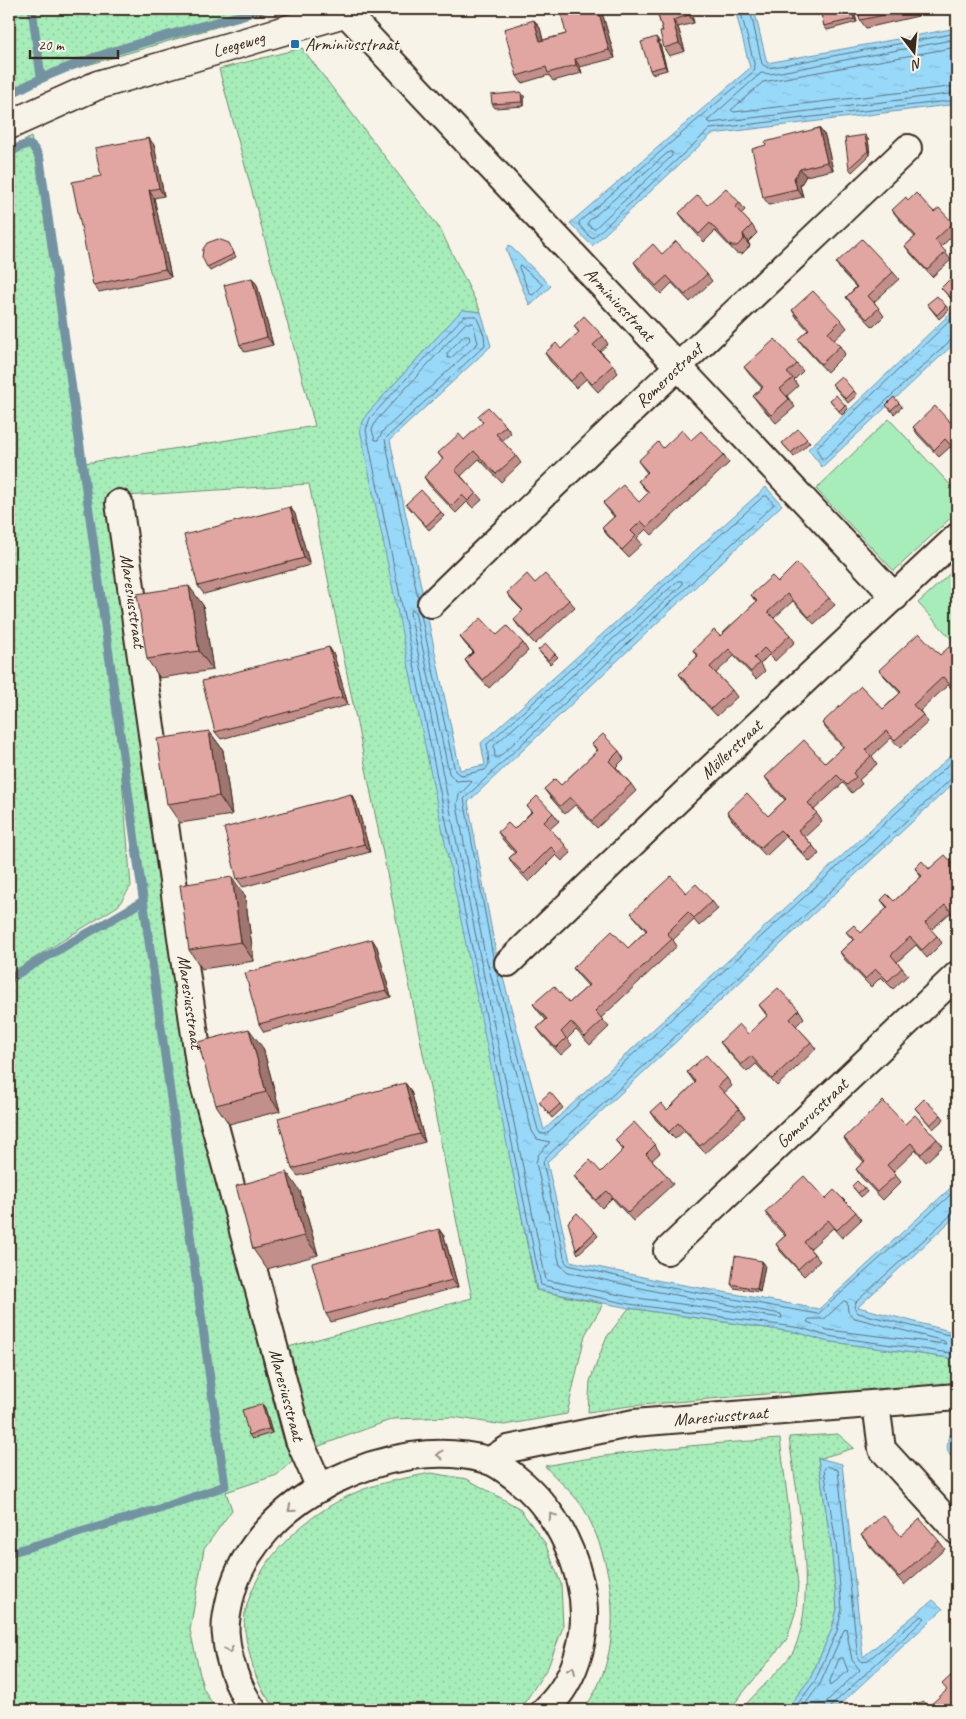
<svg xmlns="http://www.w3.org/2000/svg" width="966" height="1719" font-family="Caveat,sans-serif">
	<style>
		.grass { fill: url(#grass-dots); stroke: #708c6c }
		.green { fill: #a6edb9; stroke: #708c6c }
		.water { fill: url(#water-ripples); stroke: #7393a2 }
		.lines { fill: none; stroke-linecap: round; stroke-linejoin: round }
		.shore { stroke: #607076; stroke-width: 1 }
		.stream { stroke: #7393a2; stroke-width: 9 }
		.minor-casing { stroke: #3b2a1e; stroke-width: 30 }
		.secondary-casing { stroke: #3b2a1e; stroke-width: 31 }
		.minor { stroke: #f7f3e8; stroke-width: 26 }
		.secondary { stroke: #f7f3e8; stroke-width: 28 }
		.wall { fill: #c28f8b; stroke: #3b2a1e }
		.shaded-wall { fill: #9e7471; stroke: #3b2a1e }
		.building { fill: #e1a6a2; stroke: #3b2a1e }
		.oneway { stroke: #998e83 }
		.poi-dot { fill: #1f6fb2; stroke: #f7f3e8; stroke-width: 2 }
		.labels { text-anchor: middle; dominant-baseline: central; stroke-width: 4; stroke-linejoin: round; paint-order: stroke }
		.street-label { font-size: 18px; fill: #3b2a1e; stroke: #f7f3e8 }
		.poi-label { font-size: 18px; fill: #3b2a1e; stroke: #f7f3e8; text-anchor: start }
	</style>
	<defs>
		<pattern id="grass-dots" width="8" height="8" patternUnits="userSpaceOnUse" patternTransform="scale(1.25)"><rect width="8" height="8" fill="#a6edb9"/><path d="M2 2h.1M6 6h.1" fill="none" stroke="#90cb9f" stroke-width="1.8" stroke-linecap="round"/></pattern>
		<pattern id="water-ripples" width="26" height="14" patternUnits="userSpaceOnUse" patternTransform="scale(1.25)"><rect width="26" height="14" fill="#98d9fa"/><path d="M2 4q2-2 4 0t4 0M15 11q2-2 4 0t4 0" fill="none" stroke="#84bad6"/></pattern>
	</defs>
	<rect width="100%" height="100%" fill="#f7f3e8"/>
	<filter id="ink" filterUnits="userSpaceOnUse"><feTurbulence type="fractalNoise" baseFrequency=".02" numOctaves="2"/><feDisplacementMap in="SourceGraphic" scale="10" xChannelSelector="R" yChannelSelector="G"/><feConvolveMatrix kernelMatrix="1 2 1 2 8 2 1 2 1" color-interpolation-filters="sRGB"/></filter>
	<g filter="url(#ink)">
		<path class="grass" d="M9,9H277L47,77L9,98Z
			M302,48L440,229L481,312L462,310L366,415L536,1290L603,1304L585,1335L567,1414L504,1425L453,1417L393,1419L314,1448L288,1347L472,1298L309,484L110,497L186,1064L284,1443L293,1460L277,1475L226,1492L232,1510L204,1549L190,1630L203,1688L216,1710H9V979L60,947L79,940L140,901L121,767L131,886L118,906L9,974V150L31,137L41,182L79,464L315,426L219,69Z
			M629,1308L800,1333L825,1341L957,1359V1384L792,1398L789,1392L630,1406L588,1412L590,1381L606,1338Z
			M838,1434L854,1448L818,1459L831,1544L837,1609L832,1629L810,1679L786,1710H741C753,1695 787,1664 794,1650C819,1595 796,1496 789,1437Z
			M780,1439L798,1584L796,1610L787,1639L729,1710H583C626,1655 617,1570 585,1511C578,1497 556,1479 545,1466C623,1451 701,1444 780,1439Z
			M431,1473L467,1479L519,1508L545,1543L561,1584L563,1627L548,1667L525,1702L514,1710H279C261,1695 254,1674 249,1651C246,1640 243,1625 245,1613C256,1559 308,1513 357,1492C380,1482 406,1478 431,1473Z"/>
		<path class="green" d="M889,419L957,492V512L894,571L816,489Z
			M957,567V645L918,603Z"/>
		<path class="water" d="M735,9H754L767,63L957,28V104L712,134L592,246L570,223L750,68Z
			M509,245L551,286L530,306L506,249Z
			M957,307V341L822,467L808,449Z
			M462,310L481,312L491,346L390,440L460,770L485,765L481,743L766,487L782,505L468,802L495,948L544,1130L957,750V780L547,1162L570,1261L661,1281L819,1309L957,1182V1215L858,1307L957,1333V1359L825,1341L800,1333L629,1308L537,1290L360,429L366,415Z
			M957,1434V1462C946,1454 946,1448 949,1435Z
			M818,1458L842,1464L863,1657L933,1600L943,1609L834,1710H786L810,1679L832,1629L837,1609L831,1544Z"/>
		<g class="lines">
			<path class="shore" d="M740,9L755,67L754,71L579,222V225L591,238L594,237L710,129L957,100
				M750,9L762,64L768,68L957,33
				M957,39L770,74L761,73L707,121L710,123L957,93
				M957,47L763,82L731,110L734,112L957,86
				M669,152H672V156L594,229L588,225V222Z
				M520,265L543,285L533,295L530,294L519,268Z
				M957,314L816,448L821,458H825L952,339L957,337
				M466,323H473L478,343L383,431L378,440H375L372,430L376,421Z
				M465,335H469L470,340L451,358H448L447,354Z
				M678,581H682V585L499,757H495L494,746Z
				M418,598L385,439L485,345L484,335L476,316H464L370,418L366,430L541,1285L629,1304L801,1328L827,1336L957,1354
				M412,610L415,612L449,773L456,781L470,780L472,782L459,795L457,805L484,950L532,1131L537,1139L550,1142L538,1155L536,1163L560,1265L568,1272L659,1292L781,1314L782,1318L630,1297L546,1280L410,613Z
				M421,615L455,771L461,775L485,770L489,764L487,744L764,496H767L774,504L464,799L494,962
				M957,777L952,778L545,1158L543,1162L565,1261L568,1265L660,1286L818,1314L957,1189
				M496,971L538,1130L541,1134H546L957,757
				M957,1212L952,1214L856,1302L854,1307L858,1313L957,1337
				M844,1301L847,1302L848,1312L855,1318L944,1341L946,1344L828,1330L807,1322L809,1319H824Z
				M843,1658L848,1671L830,1686L829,1683L839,1659Z
				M793,1710L815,1681L837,1631L842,1609L836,1543L824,1469L827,1466L838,1470L858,1659L862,1662L867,1661L921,1616L925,1618L832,1705L831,1710
				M801,1710L820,1684L844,1630L846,1628L852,1660L860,1670L827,1701L824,1710"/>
			<path class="stream" d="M32,9L41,77
				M9,95C82,53 181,33 263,9
				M9,153C26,143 32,139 40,160L225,1486L156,1510L9,1553
				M9,979C53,952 98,928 143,901"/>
			<defs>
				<g id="minor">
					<path id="s1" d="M345,12L895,597"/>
					<path id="s2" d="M119,503L200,1070L299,1440L320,1488"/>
					<path id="s3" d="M431,604C588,450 749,300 908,148"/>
					<path id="s4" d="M508,963L688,790L957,537"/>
					<path id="s5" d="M667,1251L957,975"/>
					<path d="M876,1404L882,1449L957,1531"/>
					<path id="s6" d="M489,1461L508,1449L634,1423L957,1397"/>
					<path d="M253,1710C239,1689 228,1662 226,1636C224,1623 228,1608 231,1595C255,1498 393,1433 487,1460C497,1463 507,1471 516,1478C550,1505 570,1540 580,1582C591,1627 579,1678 545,1710"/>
				</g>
				<g id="secondary">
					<path id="s7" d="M9,125L98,85L358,9"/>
				</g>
			</defs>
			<use href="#minor" class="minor-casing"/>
			<use href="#secondary" class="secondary-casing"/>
			<use href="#minor" class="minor"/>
			<use href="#secondary" class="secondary"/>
		</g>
		<path class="wall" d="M601,9L615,58L580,67L582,73L553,81L549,75L522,83L517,76L534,20L540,28L543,40L566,34Z
			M656,9H690L694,23L678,27L685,51L669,56L664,48L663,31Z
			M820,9H853L857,22L827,30L824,26Z
			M858,9H917L918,16L866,28L860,20Z
			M659,41L667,70L652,74L650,70Z
			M524,96V106L495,108L492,104Z
			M819,128L825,136L833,170L806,176L800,186L803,197L769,205L763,197L766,145Z
			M868,139L870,155L852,172L849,168Z
			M154,145L164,196L154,198L171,277L99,292L93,285L101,176Z
			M908,201L934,212L953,223L957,229V231L941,247L951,260L932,277L911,254L905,246L915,237L898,218L892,210Z
			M740,203L745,210L741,214L752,225L757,233L748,242L750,246L742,254L736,253L715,231L704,242L685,221L679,213L707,205Z
			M231,247L236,257L210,271L207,267Z
			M662,254L707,274L712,281L690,302L672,283L661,294L639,270L634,262Z
			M836,263L893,272L899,279L874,302L884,316L873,327L852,305L846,297L856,287L841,271Z
			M252,278L257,285L273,345L245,352L240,345Z
			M957,285V297L953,301L941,288Z
			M927,304L946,306L949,310L939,319Z
			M792,310L841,320L847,328L834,340L840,346L845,354L827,372L804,347L798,339L808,330L797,318Z
			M574,326L603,336L608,344L600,351L613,365L618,373L598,392L586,379L576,388L550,361L545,353L561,349L579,333Z
			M797,364L803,371L794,380L798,386L787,396L795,407L776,423L759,404L753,396L762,388L750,375L744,367Z
			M832,384L854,391L857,395L848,403Z
			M830,400L845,405L848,409L842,415Z
			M899,403L902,407L894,414L886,405Z
			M957,415V454L950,447L939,457L918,435L913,427L950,422Z
			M478,416L506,426L511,433L502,441L516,456L521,463L501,482L479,459L461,476L476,493L482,500L473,508L467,502L456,513L429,485L424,477L443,460L438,453L464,440L483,423Z
			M807,439L810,442L794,457L782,443Z
			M691,440L724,455L729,463L652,535L646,529L637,538L642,544L628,557L607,535L602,528L614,517L603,503L639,502L648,493L638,481L647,473L638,461L663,448Z
			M406,504L441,512L444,516L429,530Z
			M290,507L295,514L310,565L204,594L198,586Z
			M778,582L829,598L835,605L814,624L793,601L774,618L790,635L795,642L775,661L769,655L760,664L765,671L756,679L734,656L716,673L732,690L737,697L717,716L685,682L679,674L697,657L693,650L720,636L756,602L751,595Z
			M535,583L569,600L575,607L535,644L519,627L514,620L523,611L513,601L507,593Z
			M203,605L213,670L160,678L147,659Z
			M497,635L523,643L528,651L489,688L470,668L465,660L473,652L466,645L460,637Z
			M329,647L334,655L348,705L221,739L215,732Z
			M538,650L555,654L558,657L550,664Z
			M940,655H957V694L948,685L920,711L928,722L900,748L891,738L872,756L877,764L859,780L862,784L852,793L843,783L814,810L822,821L805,837L813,846L819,854L810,862L786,837L766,856L732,820L727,812L768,816L785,800L770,784L765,777L825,763L843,747L827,730L822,723L883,709L900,693L885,677L879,670Z
			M209,731L223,750L232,815L180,823L167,804Z
			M592,744L619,751L624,759L616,767L631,784L636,791L597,828L575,805L565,814L550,797L544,789L561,785L597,751Z
			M351,794L356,802L370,852L243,887L237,879Z
			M527,806L553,813L559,821L550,829L565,845L571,853L562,861L556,855L529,882L514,866L509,858L515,853L503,840L498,832L514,829L531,812Z
			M915,868H957V920L950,913L931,930L937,936L942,943L927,958L916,945L897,962L908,975L893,989L881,977L871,987L845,960L840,952L853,940L846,932L861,933L887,908L881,900L894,901L921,877Z
			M686,893L712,901L718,909L699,926L694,920L673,940L677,946L601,1018L609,1027L590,1045L576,1030L567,1039L572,1045L561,1055L543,1036L537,1028L546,1020L539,1012L533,1004L569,1003L588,986L578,975L573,968L628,948L646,931L637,920L631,913Z
			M245,896L254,961L202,969L189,950Z
			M372,939L377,947L391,997L264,1032L259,1024Z
			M759,1005L799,1010L804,1018L796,1026L811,1042L816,1049L777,1086L756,1064L747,1072L726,1050L720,1042L748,1034L767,1016Z
			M263,1048L280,1111L229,1124L216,1105Z
			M687,1072L727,1078L732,1086L724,1093L739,1109L745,1117L705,1153L684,1131L675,1139L656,1120L651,1112L667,1110L695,1083Z
			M405,1083L411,1091L425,1142L298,1176L292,1169Z
			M539,1102L560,1104L563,1108L552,1118Z
			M915,1108L941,1115L944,1119L933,1129Z
			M905,1124L937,1139L943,1146L926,1162L916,1150L893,1172L901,1182L883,1200L861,1177L856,1169L864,1162L849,1146L844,1138Z
			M615,1140L655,1145L660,1153L652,1160L667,1176L673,1184L633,1221L612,1198L602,1208L579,1183L574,1176L601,1172L623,1150Z
			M852,1186L864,1188L867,1192L861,1197Z
			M300,1191L318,1255L267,1269L253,1249Z
			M825,1199L856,1212L861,1220L842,1238L833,1228L810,1249L820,1261L804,1276L781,1252L776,1244L785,1236L770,1220L765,1212Z
			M595,1232L598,1236L578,1254L576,1250Z
			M444,1236L458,1287L331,1322L326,1314Z
			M762,1261L765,1265L760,1292L734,1288L731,1284Z
			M262,1404L265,1408L272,1433L252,1439L249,1435Z
			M861,1535L901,1536L939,1541L945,1549L904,1585L867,1543Z"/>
		<path class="shaded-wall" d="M598,9H601L615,58L609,50Z
			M687,9H690L694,23L689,15Z
			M852,9H853L857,22L854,19Z
			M913,9H917L918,16Z
			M534,20L540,28L545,49L540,41Z
			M673,20L678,27L685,51L679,43Z
			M656,37L659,41L667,70L665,66Z
			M575,59L580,67L582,73L576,65Z
			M521,92L524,96V106L522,102Z
			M819,128L825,136L833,170L827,162Z
			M865,135L868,139L870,155L868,151Z
			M149,138L154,145L164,196L159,188Z
			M800,169L806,176L800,186L803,197L797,189L794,178Z
			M149,190L154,198L171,277L165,269Z
			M743,234L748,242L750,246L744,239Z
			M252,278L257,285L273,345L267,337Z
			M290,507L295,514L310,565L304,558Z
			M189,586L203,605L213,670L199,651Z
			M329,647L334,655L348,705L342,697Z
			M209,731L223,750L232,815L219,796Z
			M351,794L356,802L370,852L364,844Z
			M232,877L245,896L254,961L241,942Z
			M372,939L377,947L391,997L386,990Z
			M249,1029L263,1048L280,1111L266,1092Z
			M405,1083L411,1091L425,1142L419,1134Z
			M287,1172L300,1191L318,1255L304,1236Z
			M439,1229L444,1236L458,1287L452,1280Z
			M762,1261L765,1265L760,1292L757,1289Z
			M262,1404L265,1408L272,1433L269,1429Z"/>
		<path class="building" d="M560,9H598L609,50L575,59L576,65L548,73L546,67L517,76L504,29L534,20L540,41L566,34Z
			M656,9H687L689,15L673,20L679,43L664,48L660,32L663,31Z
			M820,9H852L854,19L824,26Z
			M858,9H913L860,20Z
			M656,37L665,66L650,70L641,42Z
			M521,92L522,102L492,104L491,95Z
			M819,128L827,162L800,169L794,178L797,189L763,197L752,149L766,145L765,142Z
			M865,135L868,151L849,168L845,138Z
			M149,138L159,188L149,190L165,269L93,285L72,182L101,176L95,148Z
			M726,188L740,203L735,207L752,225L743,234L744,239L737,246H731L710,223L699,234L679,213L698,195L707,205Z
			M916,193L934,212L939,208L953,223L935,240L946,252L927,270L905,246L916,236L892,210L906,197L908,201Z
			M218,239L229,243L234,254L207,267L202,257L203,249L207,243Z
			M862,239L893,272L868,296L879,308L867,319L846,297L857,287L836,263Z
			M676,241L707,274L685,295L667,276L656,286L634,262L653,244L662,254Z
			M252,278L267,337L240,345L224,285Z
			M951,278L957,285V290L950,297L941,288Z
			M813,291L841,320L828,333L840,346L821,364L798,339L809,329L792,310Z
			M937,296L946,306L937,315L927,304Z
			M584,316L603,336L593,345L613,365L592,384L581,372L571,381L545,353L556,343L561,349L579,332L574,326Z
			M775,339L797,364L787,373L793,378L780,389L789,399L771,415L753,396L763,387L744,367Z
			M841,376L854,391L846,399L832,384Z
			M957,386V392L954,389Z
			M836,395L845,405L839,411L830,400Z
			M894,397L899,403L891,410L886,405Z
			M957,397V411L950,404Z
			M935,406L950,422L957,415V452L945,439L934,450L913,427Z
			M488,407L506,426L496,434L516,456L496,474L474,451L455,470L476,493L468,501L462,495L451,506L424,477L443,459L438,453L459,434L464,440L483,422L478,416Z
			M798,429L807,439L791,453L782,443Z
			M682,430L691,440L701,431L724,455L647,527L641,521L631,531L636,536L622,550L602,528L615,516L603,503L623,485L639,502L649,492L638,481L648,472L638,461L658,442L663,448Z
			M421,490L441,512L426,526L406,504Z
			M290,507L304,558L198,586L184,535Z
			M797,563L829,598L809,617L787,594L768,612L790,635L770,654L764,648L754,658L759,663L751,672L729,649L710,667L732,690L711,709L679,674L698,656L693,650L714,630L720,636L757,601L751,595L772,576L778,582Z
			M527,574L535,583L545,574L569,600L530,637L514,620L523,610L507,593Z
			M189,586L199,651L147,659L137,594Z
			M481,618L497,635L507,626L523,643L483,680L465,660L474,652L460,637Z
			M919,633L940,655L949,647L957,655V682L952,687L943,677L913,705L923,715L895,740L886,731L865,750L871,756L853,773L856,777L847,785L837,775L808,803L817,813L798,830L813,846L804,854L780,830L760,848L727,812L747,793L768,816L786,799L765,777L804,740L825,763L835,754L844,746L822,723L861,686L883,709L892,701L901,692L879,670Z
			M546,644L555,654L548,660L538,650Z
			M329,647L342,697L215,732L202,681Z
			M209,731L219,796L167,804L157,739Z
			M603,734L619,751L609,761L631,784L592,821L570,797L560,806L544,789L555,779L561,785L598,750L592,744Z
			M351,794L364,844L237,879L224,828Z
			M537,796L553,813L544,822L565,845L557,853L551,847L524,874L509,858L516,852L498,832L508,823L514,829L532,812L527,806Z
			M945,855L957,868V916L956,917L945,905L925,923L937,936L922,950L910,937L891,955L902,968L888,981L876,969L865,979L840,952L854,939L846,932L854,925L861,933L888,907L881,900L887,894L894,901L922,876L915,868L922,861L929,869Z
			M671,876L686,893L696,884L712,901L694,918L688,912L667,933L672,939L595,1011L603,1020L585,1037L571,1022L561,1032L566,1038L556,1048L537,1028L547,1019L533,1004L554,986L569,1003L589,985L573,968L612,931L628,948L647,930L631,913Z
			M232,877L241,942L189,950L180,885Z
			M372,939L386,990L259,1024L245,973Z
			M778,988L799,1010L790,1019L811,1042L772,1079L751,1056L741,1065L720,1042L739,1024L748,1034L768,1015L759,1005Z
			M957,1021V1031L952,1025Z
			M249,1029L266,1092L216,1105L198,1042Z
			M957,1044V1058L950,1051Z
			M706,1055L727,1078L718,1086L739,1109L700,1146L678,1123L669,1132L651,1112L661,1103L667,1110L696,1082L687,1072Z
			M405,1083L419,1134L292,1169L278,1118Z
			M550,1092L560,1104L549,1114L539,1102Z
			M924,1099L941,1115L930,1125L915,1108Z
			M883,1101L905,1124L915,1115L937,1139L921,1154L911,1143L887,1165L896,1175L877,1192L856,1169L865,1161L844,1138Z
			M634,1122L655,1145L646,1154L667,1176L628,1213L607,1191L596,1200L574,1176L590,1160L601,1172L624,1149L615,1140Z
			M287,1172L304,1236L253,1249L236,1186Z
			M804,1176L825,1199L834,1190L856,1212L837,1230L828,1220L804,1242L814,1254L798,1269L776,1244L786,1235L765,1212Z
			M857,1181L864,1188L858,1193L852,1186Z
			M577,1213L595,1232L576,1250L568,1222Z
			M439,1229L452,1280L326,1314L312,1263Z
			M735,1256L762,1261L757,1289L731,1284Z
			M262,1404L269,1429L249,1435L242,1410Z
			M883,1515L901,1536L920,1519L939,1541L899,1577L861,1535Z
			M957,1670V1710H913L923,1701L929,1706L947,1690L942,1684Z"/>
		<defs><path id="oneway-chevron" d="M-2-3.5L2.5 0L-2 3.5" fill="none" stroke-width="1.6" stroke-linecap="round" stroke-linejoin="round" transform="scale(1.25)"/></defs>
		<g class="oneway">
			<use href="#oneway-chevron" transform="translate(440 1455) rotate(-180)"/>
			<use href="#oneway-chevron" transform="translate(291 1509) rotate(141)"/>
			<use href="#oneway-chevron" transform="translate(552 1516) rotate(-124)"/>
			<use href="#oneway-chevron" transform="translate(229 1650) rotate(77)"/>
			<use href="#oneway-chevron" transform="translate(572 1670) rotate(-66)"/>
		</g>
	</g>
	<rect class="poi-dot" x="290" y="39" width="10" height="10" rx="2.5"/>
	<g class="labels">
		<g class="street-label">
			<text stroke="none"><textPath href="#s7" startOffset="244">Leegeweg</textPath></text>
			<text stroke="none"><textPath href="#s1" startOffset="401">Arminiusstraat</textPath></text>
			<text stroke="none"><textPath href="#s3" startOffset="330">Romerostraat</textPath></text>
			<text stroke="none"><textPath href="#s2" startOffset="99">Maresiusstraat</textPath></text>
			<text stroke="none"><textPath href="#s4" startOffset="309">Möllerstraat</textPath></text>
			<text stroke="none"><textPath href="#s2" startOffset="504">Maresiusstraat</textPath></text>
			<text stroke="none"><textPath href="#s5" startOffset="200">Gomarusstraat</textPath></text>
			<text stroke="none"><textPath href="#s2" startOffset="909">Maresiusstraat</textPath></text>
			<text stroke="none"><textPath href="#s6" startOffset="238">Maresiusstraat</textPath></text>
		</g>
		<g class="poi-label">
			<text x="305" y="44">Arminiusstraat</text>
		</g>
	</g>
	<rect width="966" height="1719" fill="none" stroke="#f7f3e8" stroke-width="30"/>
	<rect x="15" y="15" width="936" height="1689" fill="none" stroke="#3b2a1e" stroke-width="2" filter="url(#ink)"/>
	<g transform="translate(914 52) rotate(164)" stroke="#f7f3e8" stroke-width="4" paint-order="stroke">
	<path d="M0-4L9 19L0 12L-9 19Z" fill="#3b2a1e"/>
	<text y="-8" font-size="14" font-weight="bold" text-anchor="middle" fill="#3b2a1e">N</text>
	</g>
	<path d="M30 50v8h88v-8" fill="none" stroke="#3b2a1e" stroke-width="2.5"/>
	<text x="38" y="50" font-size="15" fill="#3b2a1e" stroke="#f7f3e8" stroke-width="4" paint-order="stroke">20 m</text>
</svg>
